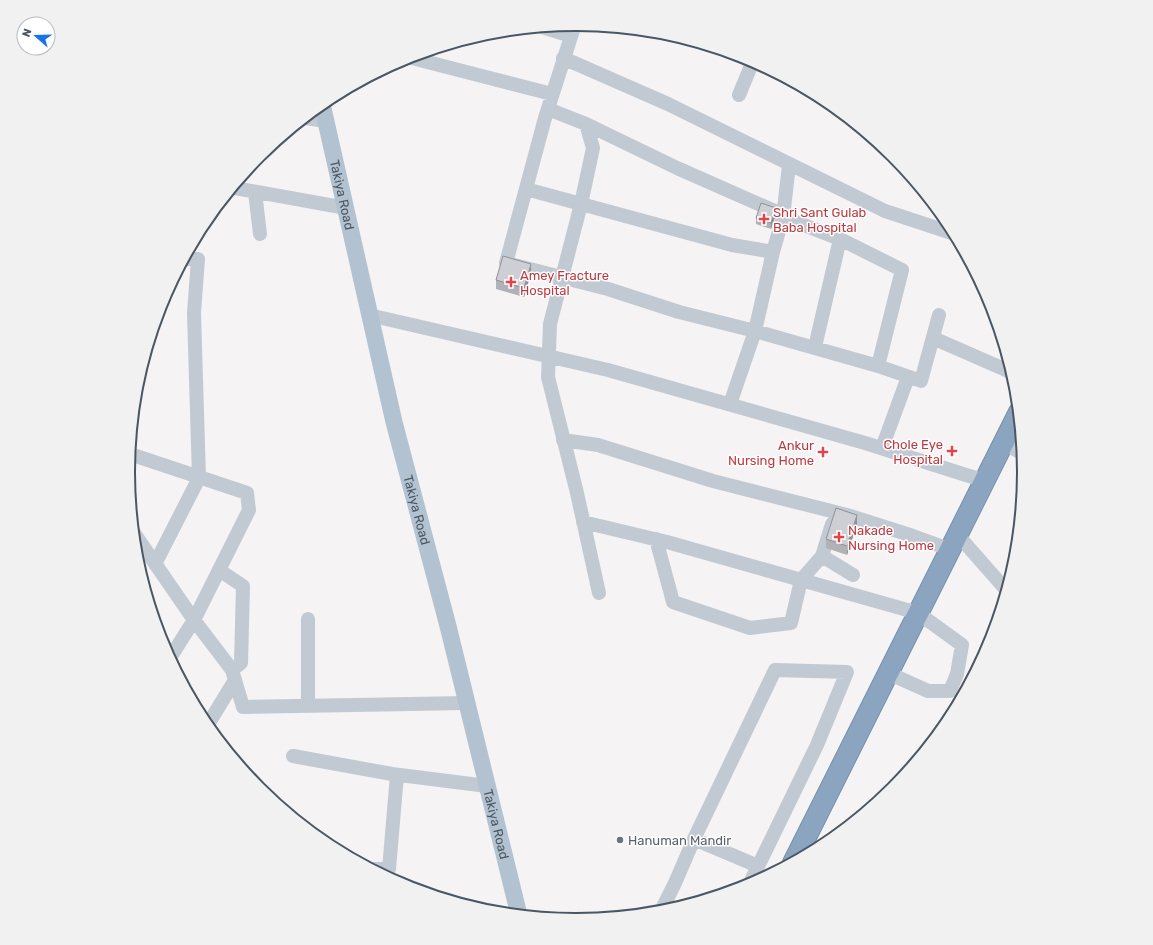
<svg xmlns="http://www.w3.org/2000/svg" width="1153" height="945" font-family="Rubik,sans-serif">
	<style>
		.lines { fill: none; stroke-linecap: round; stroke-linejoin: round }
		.highway-casing { stroke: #7690ad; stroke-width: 22 }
		.minor { stroke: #c1cad2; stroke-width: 14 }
		.major { stroke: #b3c2d1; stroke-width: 17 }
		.highway { stroke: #8ba5c1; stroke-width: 20 }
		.wall { fill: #b0b2b7 }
		.shaded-wall { fill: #909195 }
		.building { fill: #cdcfd5; stroke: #909195 }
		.health-dot { fill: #e0444e; stroke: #fff; stroke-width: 1.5 }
		.worship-dot { fill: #6b7280; stroke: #fff; stroke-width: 1.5 }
		.labels { text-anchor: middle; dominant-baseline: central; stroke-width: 3; stroke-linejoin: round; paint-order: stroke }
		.street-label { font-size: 13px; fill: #4a5661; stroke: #fff }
		.health-label { font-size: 13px; fill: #be3a42; stroke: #fff; text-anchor: start }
		.worship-label { font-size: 13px; fill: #5b616d; stroke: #fff; text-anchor: start }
		.rim { fill: none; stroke: #4a5661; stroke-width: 2 }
	</style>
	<rect width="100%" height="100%" fill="#f5f3f3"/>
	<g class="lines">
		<defs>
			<path id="highway" d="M793,863L1019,412"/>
		</defs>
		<use href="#highway" class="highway-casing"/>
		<path class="minor" d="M575,24L545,118L506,263L608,289L679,312L755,331L878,366L902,270L840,239L783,217L773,252L755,331L730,404
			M542,27L571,36
			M408,57L552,94
			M563,58L668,104L885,211L955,234
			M739,95L753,61
			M548,109L586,124L677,168L777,212
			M305,118L326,121
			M586,124L593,148L581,204L550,324L548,377L577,493L599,593
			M235,185V188L346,208
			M526,189L732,245L773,252
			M255,192L260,234
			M783,217L789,165
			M369,315L608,370L865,443L985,481
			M933,338L1013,373
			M815,347L840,239
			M878,366L921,381L939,315
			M563,440L598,445L713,481L847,515L913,536L949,549
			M1004,443L1023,454
			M882,448L908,377
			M130,454L247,493L249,510L194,620L170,658
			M583,522L667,542L918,613L962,645L957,674L950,691H928L888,673
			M134,533L194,620L232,670L243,707L467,703
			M957,534L1007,591
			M656,539L673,602L750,628L791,623L801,580L822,556L853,575
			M822,556L832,524
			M155,564L199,478L194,313L198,259H184
			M219,570L243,586L241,663L232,670
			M308,706V619
			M207,726L235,680
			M293,756L392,774L487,786
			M694,839L758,866
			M371,869H389L397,775
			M660,913L675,883L694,839L775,670L847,672L817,745L748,887"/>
		<path class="major" id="s1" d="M322,104L394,422L448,626L519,915"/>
		<use href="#highway" class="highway"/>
	</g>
	<path class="wall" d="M776,214L771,229L756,224V218Z
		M531,273L524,297L496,289V280Z
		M857,524L847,555L826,548V539Z"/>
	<path class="shaded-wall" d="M776,208V214L771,229V223Z
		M531,264V273L524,297V288Z
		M857,515V524L847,555V546Z"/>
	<path class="building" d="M761,203L776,208L771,223L756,218Z
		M503,256L531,264L524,288L496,280Z
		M836,508L857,515L847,546L826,539Z"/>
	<g class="health-dot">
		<path d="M762 213h4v4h4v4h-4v4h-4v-4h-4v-4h4z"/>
		<path d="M509 276h4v4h4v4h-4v4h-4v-4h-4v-4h4z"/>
		<path d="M950 445h4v4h4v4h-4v4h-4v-4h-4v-4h4z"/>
		<path d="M821 446h4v4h4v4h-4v4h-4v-4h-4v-4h4z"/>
		<path d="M837 531h4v4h4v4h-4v4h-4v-4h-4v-4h4z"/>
	</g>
	<circle class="worship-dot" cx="620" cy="840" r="4"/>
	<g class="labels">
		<g class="street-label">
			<text stroke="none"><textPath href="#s1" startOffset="93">Takiya Road</textPath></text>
			<text stroke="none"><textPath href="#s1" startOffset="417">Takiya Road</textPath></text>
			<text stroke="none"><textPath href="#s1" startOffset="741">Takiya Road</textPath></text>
		</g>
		<g class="health-label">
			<text x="773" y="212">Shri Sant Gulab<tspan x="773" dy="15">Baba Hospital</tspan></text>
			<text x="520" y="275">Amey Fracture<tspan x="520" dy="15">Hospital</tspan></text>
			<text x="943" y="444" text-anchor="end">Chole Eye<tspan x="943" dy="15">Hospital</tspan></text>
			<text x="814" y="445" text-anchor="end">Ankur<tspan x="814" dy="15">Nursing Home</tspan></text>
			<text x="848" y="530">Nakade<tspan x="848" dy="15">Nursing Home</tspan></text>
		</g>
		<g class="worship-label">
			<text x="628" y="840">Hanuman Mandir</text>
		</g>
	</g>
	<path d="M0 0H1153V945H0ZM135 472a441 441 0 1 1 882 0a441 441 0 1 1-882 0Z" fill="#f1f1f2" fill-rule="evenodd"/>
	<path class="rim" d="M135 472a441 441 0 1 1 882 0a441 441 0 1 1-882 0Z"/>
	<g transform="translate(36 36) rotate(290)"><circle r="19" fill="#ffffff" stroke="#b7bbc0"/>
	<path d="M0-3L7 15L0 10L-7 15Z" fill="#1a73e8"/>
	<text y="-6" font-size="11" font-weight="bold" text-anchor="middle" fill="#4a5661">N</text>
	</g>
</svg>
